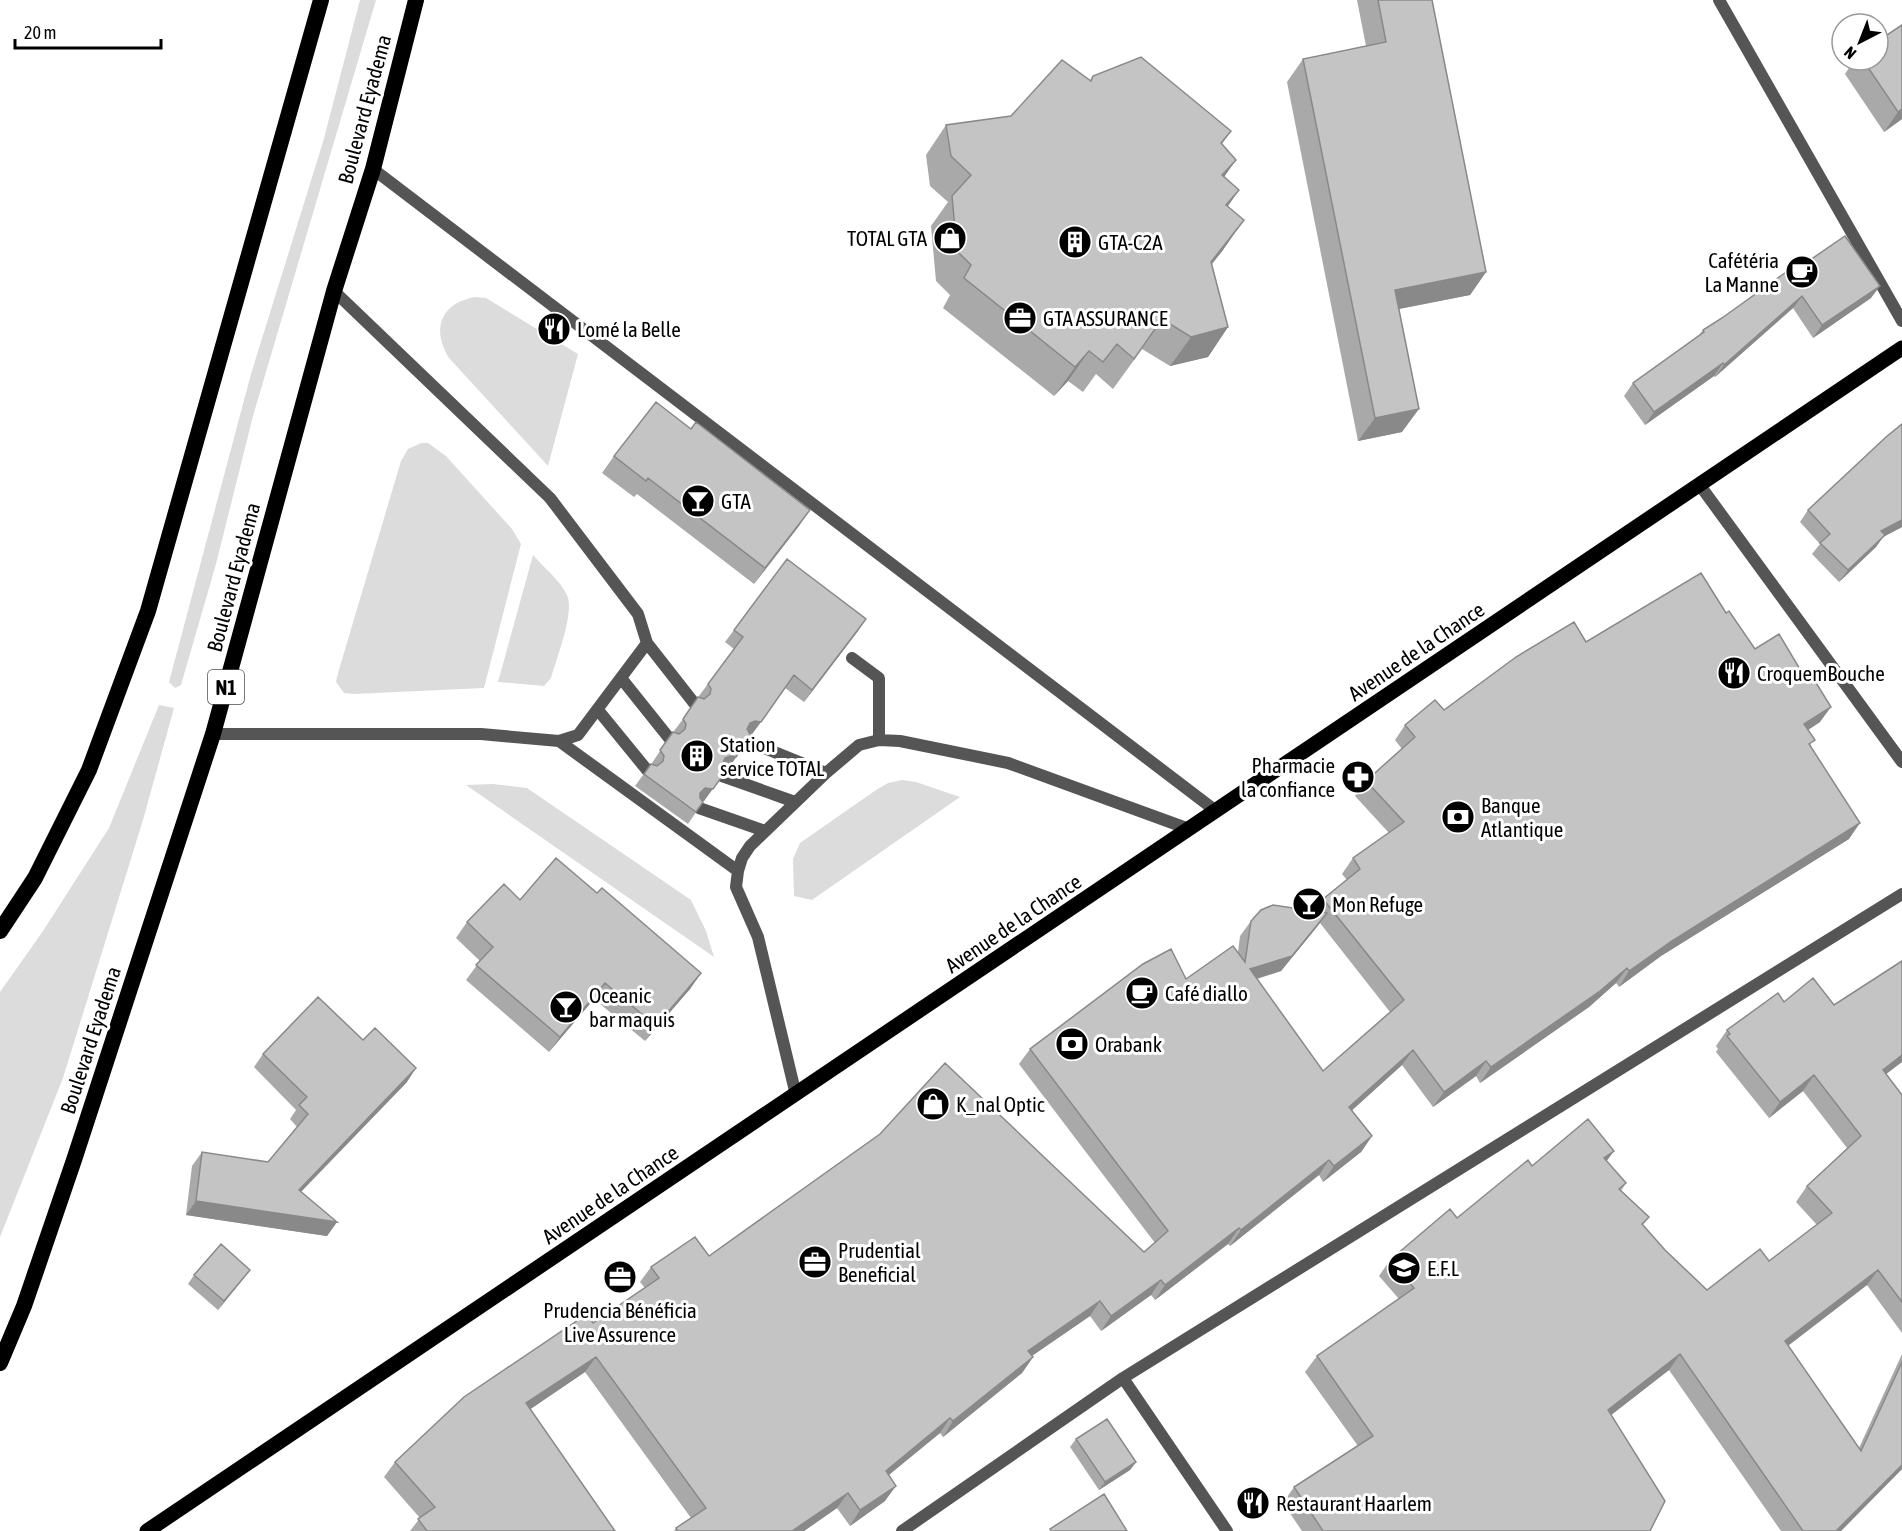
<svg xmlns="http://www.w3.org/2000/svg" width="1902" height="1531" font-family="'Asap Condensed',sans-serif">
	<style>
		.green { fill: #dcdcdc }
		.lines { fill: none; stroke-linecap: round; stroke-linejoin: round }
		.service { stroke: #555; stroke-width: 12 }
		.minor { stroke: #555; stroke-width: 12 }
		.primary { stroke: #000; stroke-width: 15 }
		.trunk { stroke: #000; stroke-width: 16 }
		.wall { fill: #a9a9a9; fill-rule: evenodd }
		.shaded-wall { fill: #898989 }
		.building { fill: #c4c4c4; stroke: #898989; stroke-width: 1.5 }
		.labels { text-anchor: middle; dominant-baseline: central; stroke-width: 6; stroke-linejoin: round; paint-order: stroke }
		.shield { fill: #fff; stroke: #4c4c4c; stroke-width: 1.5 }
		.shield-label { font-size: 20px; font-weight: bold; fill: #000 }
		.street-label { font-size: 21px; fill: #000; stroke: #fff }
		.poi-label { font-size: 21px; fill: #000; stroke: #fff; text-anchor: start }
	</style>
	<rect width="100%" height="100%" fill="#fff"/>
	<path class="green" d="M360,0H376L253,416L216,564L181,685L175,688L169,682L251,374L323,142Z
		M475,297L486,298L578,354L548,466L449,358C431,329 441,303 475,297Z
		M421,443H428L446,456L512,529L521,544L484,688L354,694L344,693L336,682L338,673L401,461L408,449Z
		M533,555C544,568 560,580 567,595C575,612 556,660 551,678L544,686L498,682Z
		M159,705L174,708L143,820L63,1078L0,1237V992L43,931L109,828Z
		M902,780L916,782L960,797L812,900L794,896L793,859L800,843L876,790L888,783Z
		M493,784L527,788L691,900L706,931L714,957L466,785Z"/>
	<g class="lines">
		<path class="service" d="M373,169L1216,811
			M647,643L694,703
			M852,658L879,678V740
			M621,678L669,738
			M598,710L647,770
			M213,734H481L559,741L578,735L647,643L638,614L550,498L334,291
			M559,741L738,871
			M747,741L826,773
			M722,776L795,802
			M699,808L765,831
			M796,1095L758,937L736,887L738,871L742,858L750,846L826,773L859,745L879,740L900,741L1008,763L1189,829"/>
		<path class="minor" d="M1719,0L1902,321
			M1699,484L1902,762
			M1123,1378L1227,1531
			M902,1531L1123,1378L1902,894"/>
		<path class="primary" d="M147,1531L1902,348"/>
		<path class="trunk" d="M0,931L35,878L89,770L148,611L321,0
			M0,1363L24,1306L74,1160L213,734L334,291L373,169L416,0"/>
	</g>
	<path class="wall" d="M1357,0H1432L1486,272L1470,295L1399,309L1402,432L1358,441L1287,82L1303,59L1366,46Z
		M1902,25V119L1884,132L1845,74L1854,60H1878Z
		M1093,76L1231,131L1222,144L1224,176L1239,190L1228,206L1223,250L1212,264L1228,327L1208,357L1170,366L1142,349L1113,389L1096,374L1083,392L1068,381L1054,396L943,308L950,295L936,281L931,226L948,202L930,186L926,155L946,125L1011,116L1090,80Z
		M1791,273L1871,298L1813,338L1793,308L1715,377L1714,376L1645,425L1624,396L1633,383L1699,335L1703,330L1722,318Z
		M1902,424V527L1883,537L1876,547L1839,582L1812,554L1820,544L1800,522L1808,510Z
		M614,456L799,526L754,584L637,494L634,497L602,473Z
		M1726,613L1755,649L1820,722L1808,730L1811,746L1849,839L1661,956L1619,987L1616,983L1589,1007L1480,1083L1476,1076L1433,1107L1402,1065L1351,1111L1372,1136L1361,1152L1323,1182L1319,1175L1230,1246L1228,1244L1155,1300L1151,1295L1101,1331L1090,1316L1032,1356L1033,1357L1022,1373L943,1437L940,1433L889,1475L885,1501L850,1526L837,1508L804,1531H674L676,1528L691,1518L585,1372L530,1409L615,1531H410L420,1518L384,1477L395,1462L593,1323L645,1288L640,1282L651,1267L709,1256L1144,1252L1155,1243L1019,1064L1030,1049L1186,979L1238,952L1240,936L1251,921L1315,911L1323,899L1347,880L1342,874L1353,858L1389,833L1355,796L1366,781L1402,749L1395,740L1405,725L1444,710L1586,642ZM1320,923L1390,1012L1323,1071L1257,979L1281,971Z
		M734,630L858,631L804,702L785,688L752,734H750L728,769H725L704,801H702L703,802L688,824L635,786L651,764L653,765L652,763L664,745L675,733L674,731L683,719L700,698L699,696L734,649L725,642Z
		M597,893L701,973L690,989L645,1041L594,999L549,1052L466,980L480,961L456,938L467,922L520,900Z
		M1784,1002L1886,1074L1902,1095V1333L1867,1285L1788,1346L1859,1448L1902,1354V1469L1841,1531H1781L1669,1370L1611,1415L1650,1531H1302L1283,1503L1294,1487L1358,1446L1305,1372L1317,1356L1399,1299L1379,1276L1390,1260L1457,1218L1532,1166L1614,1151L1606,1161L1626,1183L1621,1191L1649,1217L1643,1225L1665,1250L1707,1290L1769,1261L1817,1225L1796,1202L1807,1186L1847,1148L1803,1091L1769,1118L1716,1052L1718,1049L1716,1046L1727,1030Z
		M363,1040L407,1082L301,1192L337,1222L327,1236L186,1215L192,1166L202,1152L268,1162L297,1127L290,1119L296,1110L254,1067L263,1054Z
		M250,1270L218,1310L188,1284L194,1275Z
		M1076,1439L1136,1462L1130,1470L1099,1490L1070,1447Z"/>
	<path class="shaded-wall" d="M1902,109V119L1884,132L1898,112Z
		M1236,160L1215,190L1222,175Z
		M1239,190L1218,220L1226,205Z
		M1244,220L1223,250L1190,291L1211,262Z
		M1486,272L1470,295L1378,313L1395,290Z
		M1880,286L1871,298L1813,338L1822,325Z
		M1802,296L1793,308L1715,377L1724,365Z
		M1228,327L1208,357L1170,366L1191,337Z
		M1089,351L1068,381L1054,396L1075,367Z
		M1723,363L1714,376L1645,425L1654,412Z
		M1419,409L1402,432L1358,441L1375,418Z
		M810,510L799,526L754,584L765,568Z
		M1902,520V527L1883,537L1876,547L1839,582L1848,570L1881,531Z
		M866,619L858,631L804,702L812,690Z
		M1831,707L1820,722L1794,739L1804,724Z
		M755,721L761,722L752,734L746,733L750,723Z
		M751,736L728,769L721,768L725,758Z
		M726,771L704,801L697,800L700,793Z
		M1860,823L1849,839L1661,956L1619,987L1629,971L1672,941Z
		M1327,913L1316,928L1281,971L1239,984L1250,969Z
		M1627,968L1616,983L1589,1007L1480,1083L1491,1067Z
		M701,973L690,989L645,1041L656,1026Z
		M605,983L594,999L549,1052L560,1037Z
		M1413,1050L1402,1065L1338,1123L1349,1107Z
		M1902,1055V1062L1872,1085L1883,1070Z
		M1486,1061L1476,1076L1433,1107L1444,1092Z
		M416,1068L407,1082L289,1204L299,1190Z
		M1814,1075L1803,1091L1769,1118L1780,1102Z
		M1372,1136L1361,1152L1323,1182L1334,1166Z
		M1614,1151L1603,1166L1604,1158Z
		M1329,1160L1319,1175L1230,1246L1241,1230Z
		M196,1201L337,1222L327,1236L186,1215Z
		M1239,1228L1228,1244L1155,1300L1165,1285Z
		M250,1270L244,1278L218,1310L224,1301Z
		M1878,1270L1867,1285L1773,1357L1785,1341Z
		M1161,1280L1151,1295L1101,1331L1111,1316Z
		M1100,1301L1090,1316L1017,1366L1028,1351Z
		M1680,1354L1669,1370L1597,1426L1608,1410Z
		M596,1357L585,1372L516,1419L526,1403Z
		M1033,1357L1022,1373L943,1437L953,1421Z
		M950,1418L940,1433L875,1486L886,1471Z
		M1136,1462L1130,1470L1099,1490L1105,1482Z
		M1902,1465V1469L1841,1531H1836Z
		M896,1486L885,1501L850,1526L860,1510Z
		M848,1493L837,1508L804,1531H792Z"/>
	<path class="building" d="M1378,0H1432L1486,272L1395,290L1419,409L1375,418L1303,59L1386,42Z
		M1902,25V109L1898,112L1863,60H1878V41Z
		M1141,57L1231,131L1221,143L1236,160L1222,175L1239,190L1226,205L1244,220L1211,262L1228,327L1191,337L1162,319L1134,359L1117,344L1103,362L1089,351L1075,367L964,278L971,265L957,251L952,196L971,175L951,156L946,125L1011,116L1062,60L1091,81L1093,76Z
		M1845,236L1880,286L1822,325L1802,296L1724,365L1723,363L1654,412L1633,383L1704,332L1703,330L1722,318L1789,270L1791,273Z
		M656,402L691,429L696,422L810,510L765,568L648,478L646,481L614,456Z
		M1902,424V520L1881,531L1885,535L1848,570L1820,543L1830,534L1808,510L1886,437Z
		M787,559L866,619L812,690L794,675L761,722L755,721L750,723L747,729L751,736L736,757L730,756L725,758L722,765L726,771L713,789L705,788L700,793V798L703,802L696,812L644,774L651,764L657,766L663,761L664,756L660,750L673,732L679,734L685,729L686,724L683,719L698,697L704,699L710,694L711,689L708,684L743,637L734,630Z
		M1701,573L1726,613L1729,611L1755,649L1779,634L1804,676L1810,673L1831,707L1804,724L1815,740L1809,744L1860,823L1672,941L1629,971L1627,968L1600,991L1491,1067L1486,1061L1444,1092L1413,1050L1349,1107L1372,1136L1334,1166L1329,1160L1241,1230L1239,1228L1165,1285L1161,1280L1111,1316L1100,1301L1028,1351L1033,1357L953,1421L950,1418L886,1471L896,1486L860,1510L848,1493L792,1531H678L676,1528L706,1508L596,1357L526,1403L615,1531H427L418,1519L435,1507L395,1462L464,1397L587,1314L593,1323L659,1278L651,1267L695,1237L709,1256L880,1134L945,1063L1144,1252L1168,1231L1030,1049L1143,964L1171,949L1186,979L1233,946L1245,962L1251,921L1261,910L1273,905L1327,913L1292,956L1250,969L1323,1071L1404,1000L1323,899L1360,869L1353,858L1404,822L1366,781L1415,737L1405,725L1435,700L1444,710L1516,657L1574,622L1586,642Z
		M556,858L597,893L602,888L701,973L656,1026L605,983L560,1037L476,965L493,947L467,922L504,884L520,900Z
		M1902,961V1055L1883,1070L1902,1095V1302L1878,1270L1785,1341L1861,1451L1902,1362V1465L1836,1531H1803L1680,1354L1608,1410L1665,1501L1650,1531H1323L1294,1487L1373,1436L1317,1356L1414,1288L1390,1260L1450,1209L1457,1218L1528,1160L1532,1166L1588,1119L1614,1151L1604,1158L1626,1183L1619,1189L1649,1217L1642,1224L1665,1250L1707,1290L1760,1249L1769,1261L1832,1213L1807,1186L1861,1136L1814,1075L1780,1102L1727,1036L1730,1034L1727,1030L1778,993L1784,1002L1813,978L1834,1005Z
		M318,997L363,1040L375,1028L416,1068L299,1190L337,1222L196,1201L202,1152L268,1162L308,1114L299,1105L307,1097L263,1054Z
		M221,1244L250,1270L224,1301L194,1275Z
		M1107,1419L1136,1462L1105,1482L1076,1439Z
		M1104,1494L1127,1531H1051L1050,1529Z"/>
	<defs>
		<symbol id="shop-disc" viewBox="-11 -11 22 22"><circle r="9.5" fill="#000" stroke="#fff"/><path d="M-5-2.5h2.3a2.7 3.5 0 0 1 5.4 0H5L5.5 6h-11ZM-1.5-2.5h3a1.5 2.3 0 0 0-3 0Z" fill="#fff"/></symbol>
		<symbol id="building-disc" viewBox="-11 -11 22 22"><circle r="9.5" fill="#000" stroke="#fff"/><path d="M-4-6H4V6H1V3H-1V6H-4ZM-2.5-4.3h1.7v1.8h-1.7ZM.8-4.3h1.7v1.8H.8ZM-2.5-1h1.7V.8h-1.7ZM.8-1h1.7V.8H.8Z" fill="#fff"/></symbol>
		<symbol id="cafe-disc" viewBox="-11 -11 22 22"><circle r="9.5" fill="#000" stroke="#fff"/><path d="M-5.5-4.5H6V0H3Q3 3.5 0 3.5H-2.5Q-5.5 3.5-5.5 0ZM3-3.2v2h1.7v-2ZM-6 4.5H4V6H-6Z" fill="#fff"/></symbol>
		<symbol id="office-disc" viewBox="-11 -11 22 22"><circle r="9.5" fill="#000" stroke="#fff"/><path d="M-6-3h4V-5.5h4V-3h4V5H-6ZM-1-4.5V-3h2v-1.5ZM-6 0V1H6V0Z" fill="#fff"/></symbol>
		<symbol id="restaurant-disc" viewBox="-11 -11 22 22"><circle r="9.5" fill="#000" stroke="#fff"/><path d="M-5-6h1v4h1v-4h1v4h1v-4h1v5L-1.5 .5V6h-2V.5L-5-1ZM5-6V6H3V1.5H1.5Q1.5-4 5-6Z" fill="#fff"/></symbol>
		<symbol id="bar-disc" viewBox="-11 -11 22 22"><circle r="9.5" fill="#000" stroke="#fff"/><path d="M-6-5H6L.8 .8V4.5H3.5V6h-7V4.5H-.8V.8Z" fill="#fff"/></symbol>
		<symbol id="pharmacy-disc" viewBox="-11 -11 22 22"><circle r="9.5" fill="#000" stroke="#fff"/><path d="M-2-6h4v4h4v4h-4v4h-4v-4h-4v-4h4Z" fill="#fff"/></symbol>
		<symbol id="bank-disc" viewBox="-11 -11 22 22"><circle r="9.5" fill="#000" stroke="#fff"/><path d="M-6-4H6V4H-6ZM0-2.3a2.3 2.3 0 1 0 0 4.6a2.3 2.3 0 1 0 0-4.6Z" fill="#fff"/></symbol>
		<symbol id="university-disc" viewBox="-11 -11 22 22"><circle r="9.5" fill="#000" stroke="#fff"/><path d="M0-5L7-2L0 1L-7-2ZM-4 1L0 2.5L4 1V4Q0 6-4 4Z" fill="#fff"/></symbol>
	</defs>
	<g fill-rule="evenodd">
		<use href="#shop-disc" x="931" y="219" width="38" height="38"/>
		<use href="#building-disc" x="1056" y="223" width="38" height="38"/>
		<use href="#cafe-disc" x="1783" y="253" width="38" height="38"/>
		<use href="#office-disc" x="1001" y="299" width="38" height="38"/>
		<use href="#restaurant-disc" x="535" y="310" width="38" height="38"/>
		<use href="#bar-disc" x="679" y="482" width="38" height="38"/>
		<use href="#restaurant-disc" x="1715" y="654" width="38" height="38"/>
		<use href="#building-disc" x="678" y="737" width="38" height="38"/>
		<use href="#pharmacy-disc" x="1339" y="758" width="38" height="38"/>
		<use href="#bank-disc" x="1439" y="798" width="38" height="38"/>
		<use href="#bar-disc" x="1290" y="885" width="38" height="38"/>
		<use href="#cafe-disc" x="1123" y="974" width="38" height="38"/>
		<use href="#bar-disc" x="547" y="988" width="38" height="38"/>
		<use href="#bank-disc" x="1053" y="1025" width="38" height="38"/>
		<use href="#shop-disc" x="914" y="1085" width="38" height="38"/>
		<use href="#office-disc" x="796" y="1243" width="38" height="38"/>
		<use href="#university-disc" x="1385" y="1249" width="38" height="38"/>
		<use href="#office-disc" x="601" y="1258" width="38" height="38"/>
		<use href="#restaurant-disc" x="1234" y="1484" width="38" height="38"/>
	</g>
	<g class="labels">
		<rect class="shield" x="208" y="670" width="36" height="34" rx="4.5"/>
		<g class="shield-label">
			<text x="226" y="687">N1</text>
		</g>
		<g class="street-label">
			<text transform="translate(364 109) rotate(-75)">Boulevard Eyadema</text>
			<text transform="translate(233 577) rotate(-75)">Boulevard Eyadema</text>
			<text transform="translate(1416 651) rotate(-34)">Avenue de la Chance</text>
			<text transform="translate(1013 923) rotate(-34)">Avenue de la Chance</text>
			<text transform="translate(90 1040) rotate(-72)">Boulevard Eyadema</text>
			<text transform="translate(610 1194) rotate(-34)">Avenue de la Chance</text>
		</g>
		<g class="poi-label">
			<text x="927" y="238" text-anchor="end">TOTAL GTA</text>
			<text x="1098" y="242">GTA-C2A</text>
			<text x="1779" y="260" text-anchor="end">Cafétéria<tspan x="1779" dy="24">La Manne</tspan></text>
			<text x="1043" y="318">GTA ASSURANCE</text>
			<text x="577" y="329">Lomé la Belle</text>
			<text x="721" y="501">GTA</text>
			<text x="1757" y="673">CroquemBouche</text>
			<text x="720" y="744">Station<tspan x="720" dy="24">service TOTAL</tspan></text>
			<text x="1335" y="765" text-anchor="end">Pharmacie<tspan x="1335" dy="24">la confiance</tspan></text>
			<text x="1481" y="805">Banque<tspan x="1481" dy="24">Atlantique</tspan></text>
			<text x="1332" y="904">Mon Refuge</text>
			<text x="1165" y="993">Café diallo</text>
			<text x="589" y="995">Oceanic<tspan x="589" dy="24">bar maquis</tspan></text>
			<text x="1095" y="1044">Orabank</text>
			<text x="956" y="1104">K_nal Optic</text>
			<text x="838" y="1250">Prudential<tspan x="838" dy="24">Beneficial</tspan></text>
			<text x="1427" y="1268">E.F.L</text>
			<text x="620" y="1310" text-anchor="middle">Prudencia Bénéficia<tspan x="620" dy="24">Live Assurence</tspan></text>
			<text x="1276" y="1503">Restaurant Haarlem</text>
		</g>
	</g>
	<g transform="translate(1860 42) rotate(222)"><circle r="28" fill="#ffffff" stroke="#999999" stroke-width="1.5"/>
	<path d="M0-4.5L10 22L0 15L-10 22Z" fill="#000000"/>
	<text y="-9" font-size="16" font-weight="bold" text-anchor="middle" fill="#000000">N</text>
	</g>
	<path d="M15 39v9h146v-9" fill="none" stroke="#000000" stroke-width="3"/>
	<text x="24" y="39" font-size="18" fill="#000000" stroke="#ffffff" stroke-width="4.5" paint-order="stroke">20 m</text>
</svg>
